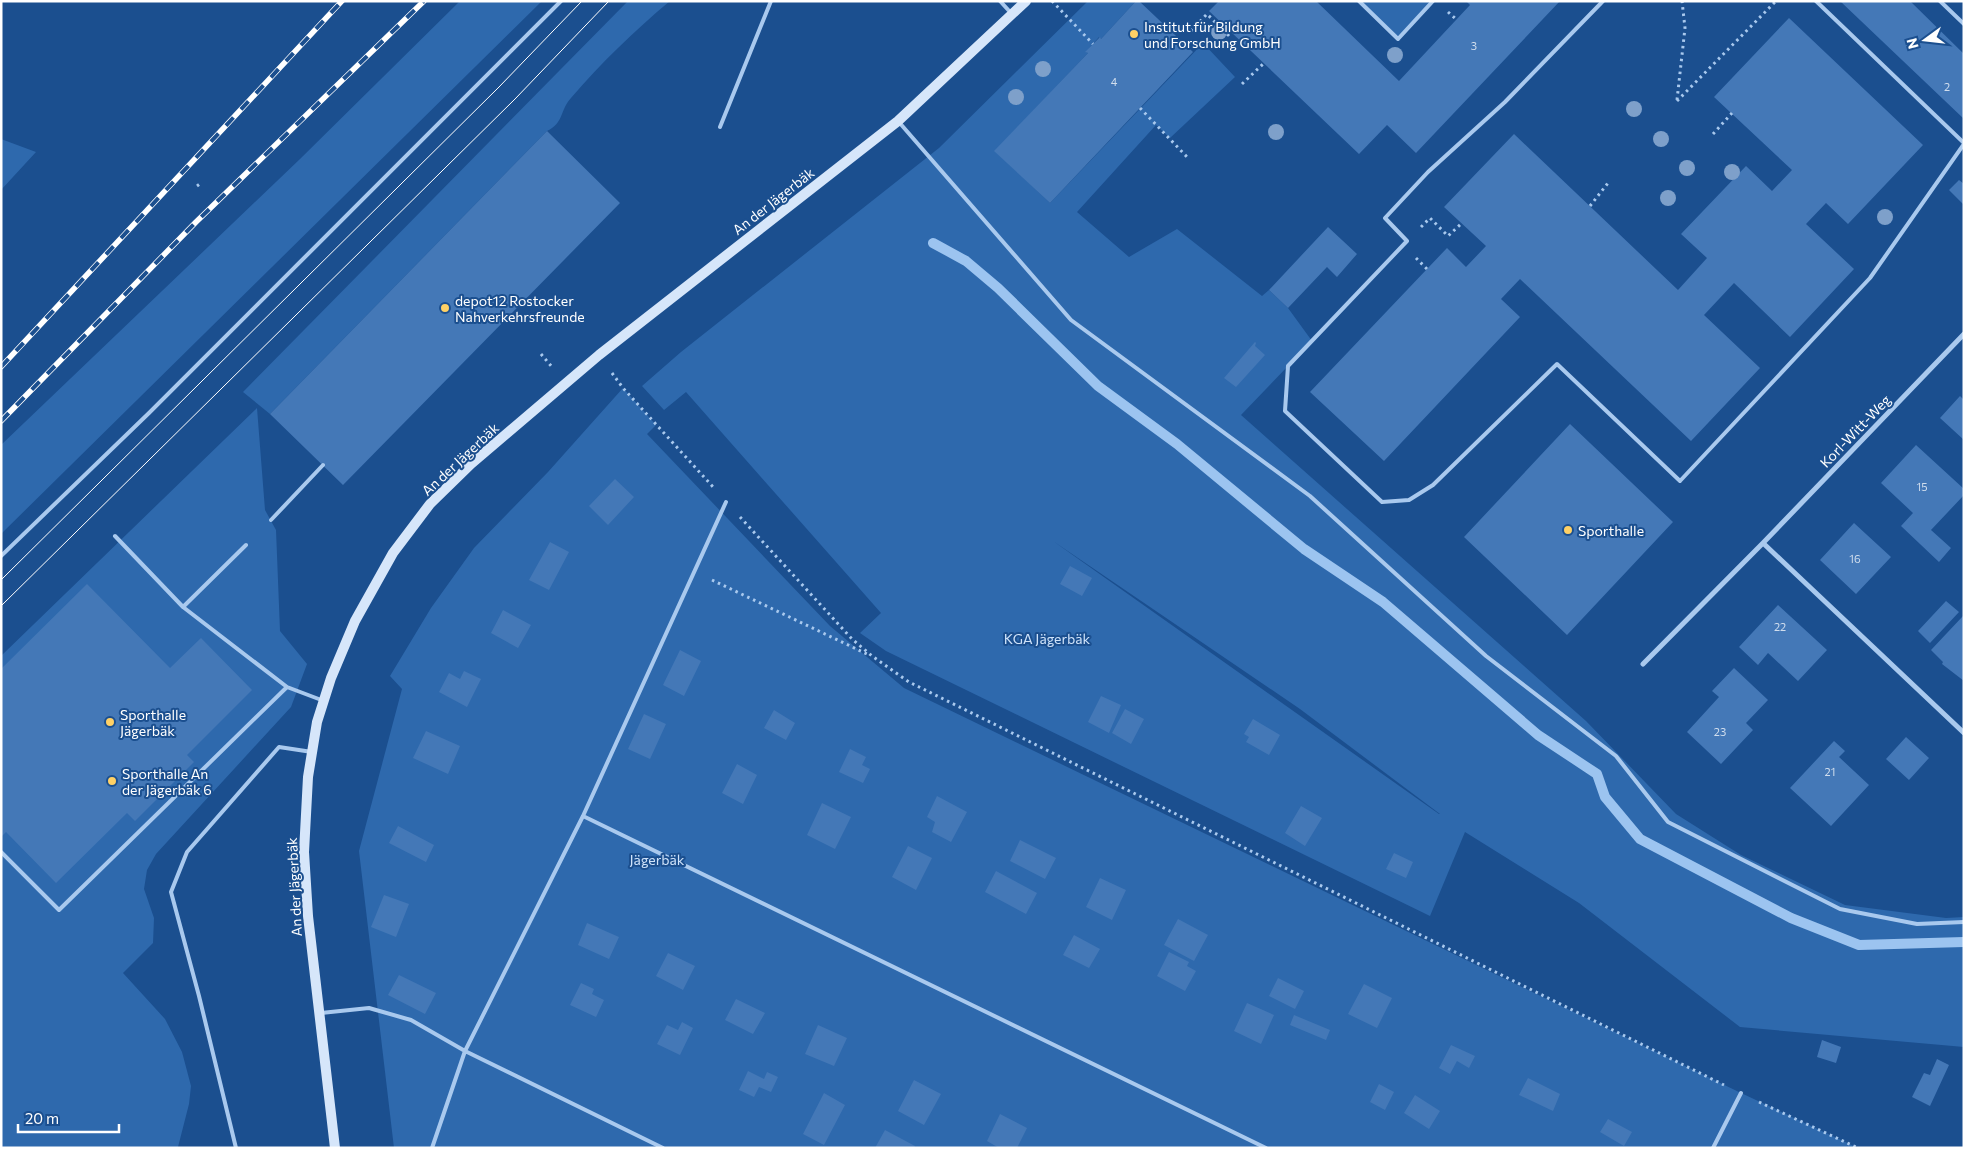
<svg xmlns="http://www.w3.org/2000/svg" width="1965" height="1149" font-family="Commissioner,sans-serif">
	<style>
		.green { fill: #2e69ad; fill-rule: evenodd }
		.lines { fill: none; stroke-linecap: round; stroke-linejoin: round }
		.stream { stroke: #9cc4f0; stroke-width: 10 }
		.building { fill: #4478b7 }
		.path { stroke: #a9c9ee; stroke-width: 3; stroke-dasharray: 2.5 4; stroke-linecap: butt }
		.lane { stroke: #a9c9ee; stroke-width: 4 }
		.street { stroke: #a9c9ee; stroke-width: 5 }
		.secondary { stroke: #d6e6fa; stroke-width: 10 }
		.tram { stroke: #fff; stroke-width: 1 }
		.rail-casing { stroke: #fff; stroke-width: 5.5 }
		.rail { stroke: #1b4f8f; stroke-width: 4; stroke-dasharray: 11; stroke-linecap: butt }
		.tree { fill: #7ea0ca }
		.poi-dot { fill: #ffd166; stroke: #1b4f8f; stroke-width: 2 }
		.labels { text-anchor: middle; dominant-baseline: central; stroke-width: 4; stroke-linejoin: round; paint-order: stroke }
		.number-label { font-size: 11px; fill: #d0dded }
		.poi-label { font-size: 14px; fill: #fff; stroke: #1b4f8f; text-anchor: start }
		.street-label { font-size: 14px; fill: #fff; stroke: #1b4f8f }
		.park-label { font-size: 14px; fill: #cfe3fa; stroke: #1b4f8f }
	</style>
	<rect width="100%" height="100%" fill="#1b4f8f"/>
	<path class="green" d="M460,1H542L1,534V445L300,159Z
		M628,1H670C634,31 601,63 571,98C560,110 564,123 547,131L270,414L243,392Z
		M1088,1H1136L1101,39L1099,37L1086,52L1088,53L995,151L1050,203L1203,43L1235,77L1170,138L1156,125L1077,212L1129,257L1177,229L1262,296L1269,290L1288,308L1312,341L1241,415L1586,721L1676,814L1741,855L1845,905L1946,918L1964,917V1047L1740,1027L1579,903L1465,832L1430,916L886,651L860,633L881,613L686,392L664,410L642,386L681,352L939,148ZM1053,541L1300,709L1440,814H1439Z
		M1359,1H1433L1398,39Z
		M1,139L36,152L1,190Z
		M623,388L656,425L647,434L830,626L904,688L1741,1093L1858,1148H394L359,851L402,689L390,676L431,608L474,548L548,472Z
		M257,408L265,510L276,530L280,631L307,664L291,707L156,854L147,870L144,889L154,918L153,943L123,973L165,1019L182,1052L191,1086L189,1104L178,1147L1,1148V656Z"/>
	<g class="lines">
		<path class="stream" d="M933,243L966,261L998,288L1098,386L1177,444L1304,549L1383,602L1538,735L1597,774L1605,797L1640,839L1791,918L1859,945L1964,942"/>
	</g>
	<path class="building" d="M1136,1H1139L1193,52L1050,203L994,151L1088,53L1085,52L1100,37L1101,39Z
		M1219,1H1316L1399,81L1470,5L1466,1H1560L1416,153L1387,125L1359,154L1209,11Z
		M1840,1H1910L1964,54V119Z
		M1789,18L1923,145L1848,224L1826,203L1806,224L1854,269L1790,337L1734,283L1704,315L1760,368L1691,441L1520,279L1501,299L1520,317L1384,461L1310,392L1447,248L1466,267L1486,246L1444,207L1514,134L1678,290L1707,258L1681,234L1746,166L1772,191L1792,170L1714,97Z
		M547,131L620,203L343,485L270,414Z
		M1959,180L1964,184V205L1949,190Z
		M1328,227L1357,254L1337,277L1327,267L1288,308L1269,290Z
		M1255,342L1256,343L1255,346L1265,355L1236,387L1224,378Z
		M1960,396L1964,400V440L1940,418Z
		M1570,424L1673,522L1567,635L1464,537Z
		M1916,445L1964,489V495L1931,530L1951,548L1939,562L1901,526L1913,513L1881,483Z
		M615,479L634,497L608,525L589,506Z
		M1854,523L1891,557L1856,594L1820,560Z
		M550,542L569,552L549,590L529,580Z
		M1070,566L1092,578L1082,596L1060,584Z
		M87,584L170,668L201,638L252,690L187,755L194,762L135,821L127,813L56,883L6,832L2,836L1,835V669Z
		M1946,601L1959,612L1930,643L1918,631Z
		M1778,605L1827,650L1798,681L1768,653L1758,665L1739,647Z
		M503,610L531,625L518,648L491,633Z
		M1963,616L1964,617V681L1942,664L1943,662L1931,650Z
		M680,650L701,661L684,696L663,685Z
		M1734,668L1768,700L1746,723L1753,730L1721,764L1687,732L1719,697L1712,691Z
		M464,671L481,679L467,707L439,692L449,673L460,679Z
		M1101,696L1121,705L1109,733L1088,722Z
		M1125,709L1144,719L1131,744L1112,733Z
		M774,710L795,723L786,740L764,728Z
		M644,714L666,724L650,759L628,749Z
		M1253,719L1280,735L1269,755L1246,742L1249,737L1244,734Z
		M426,731L460,746L448,774L413,758Z
		M1906,737L1929,758L1909,780L1886,759Z
		M1834,741L1845,751L1839,757L1869,785L1831,826L1790,788Z
		M850,749L866,757L862,765L870,769L863,783L839,772Z
		M737,764L757,775L743,804L722,793Z
		M937,796L967,812L951,842L932,832L935,822L927,817Z
		M822,803L851,817L835,849L807,835Z
		M1301,806L1322,818L1305,846L1285,833Z
		M398,826L434,845L426,862L389,843Z
		M1020,840L1056,858L1045,879L1010,861Z
		M908,846L932,858L916,890L892,877Z
		M1394,853L1413,862L1406,878L1386,869Z
		M996,871L1037,893L1026,914L985,892Z
		M1100,878L1126,890L1112,920L1086,907Z
		M384,895L409,904L396,937L371,927Z
		M1178,919L1208,935L1194,961L1164,945Z
		M587,923L619,937L609,959L578,945Z
		M1074,935L1100,949L1089,968L1063,955Z
		M1169,952L1189,962L1187,966L1196,971L1185,991L1157,976Z
		M668,953L695,966L683,990L656,976Z
		M399,975L436,993L425,1014L388,995Z
		M1278,978L1304,991L1295,1009L1269,996Z
		M581,983L594,989L592,994L604,1000L596,1017L570,1005Z
		M1364,984L1392,998L1377,1028L1348,1014Z
		M736,999L765,1013L753,1034L725,1020Z
		M1247,1003L1274,1015L1261,1044L1234,1031Z
		M1294,1015L1330,1030L1326,1040L1290,1025Z
		M682,1022L693,1028L680,1055L657,1044L667,1025L678,1030Z
		M818,1025L847,1038L834,1066L805,1054Z
		M1822,1040L1841,1047L1836,1063L1817,1057Z
		M1451,1045L1475,1056L1469,1068L1457,1061L1450,1074L1439,1068Z
		M1937,1059L1949,1065L1930,1106L1912,1097L1924,1073L1930,1075Z
		M748,1071L764,1079L767,1072L778,1077L771,1092L759,1087L754,1097L739,1090Z
		M1528,1078L1560,1094L1553,1111L1519,1095Z
		M914,1080L941,1094L924,1125L898,1111Z
		M1379,1084L1394,1092L1385,1110L1370,1102Z
		M824,1093L845,1105L824,1145L803,1134Z
		M1415,1095L1440,1111L1429,1129L1404,1113Z
		M1000,1114L1027,1128L1017,1148H999L987,1141Z
		M1608,1119L1632,1132L1624,1146L1600,1132Z
		M885,1130L915,1146L914,1148H875Z"/>
	<g class="lines">
		<path class="path" d="M1052,1L1093,44
			M1448,12L1457,20
			M1191,31L1207,14L1228,35L1231,32
			M1242,84L1264,63
			M1677,100L1685,28L1682,1
			M1677,101L1776,1
			M1140,108L1189,159
			M1713,134L1732,113
			M197,186L201,183
			M1590,206L1608,183
			M1421,227L1430,218L1448,236L1462,223
			M1416,258L1427,269
			M541,354L552,367
			M612,373L623,388L714,488
			M740,517L852,639L872,656L909,682L1724,1085
			M712,580L869,655
			M1759,1102L1858,1148"/>
		<path class="lane" d="M1000,1L1011,13
			M1359,1L1398,39L1433,1
			M1603,1L1505,102L1428,172L1385,218L1407,241L1288,366L1285,411L1382,502L1409,500L1433,485L1557,364L1680,481L1870,278L1964,144
			M1816,1L1964,143
			M1940,1L1964,24
			M898,121L1071,320L1310,496L1486,656L1616,756L1668,822L1840,909L1917,924L1964,922
			M720,127L771,1
			M271,520L323,465
			M1,556L149,413L561,1
			M183,607L246,545
			M287,687L324,701
			M583,816L1266,1148
			M1,852L59,910L287,687L183,607L115,536
			M321,1013L369,1008L411,1020L465,1051L663,1148
			M236,1148L199,996L171,892L187,852L279,747L312,752
			M432,1148L465,1051L583,816L726,502
			M1713,1148L1741,1093"/>
		<path class="street" d="M1763,543L1964,733
			M1643,664L1763,543L1964,334"/>
		<path class="secondary" d="M335,1148L308,916L304,852L308,777L317,722L331,678L355,621L393,553L430,504L471,464L599,355L898,121L1026,1"/>
		<path class="tram" d="M1,580L499,87L582,1
			M1,606L515,99L609,1"/>
		<defs>
			<path id="rail" d="M1,367L342,1
				M1,421L196,222L424,1"/>
		</defs>
		<use href="#rail" class="rail-casing"/>
		<use href="#rail" class="rail"/>
	</g>
	<g class="tree">
		<circle cx="1219" cy="32" r="8"/>
		<circle cx="1395" cy="55" r="8"/>
		<circle cx="1043" cy="69" r="8"/>
		<circle cx="1016" cy="97" r="8"/>
		<circle cx="1634" cy="109" r="8"/>
		<circle cx="1276" cy="132" r="8"/>
		<circle cx="1661" cy="139" r="8"/>
		<circle cx="1687" cy="168" r="8"/>
		<circle cx="1732" cy="172" r="8"/>
		<circle cx="1668" cy="198" r="8"/>
		<circle cx="1885" cy="217" r="8"/>
	</g>
	<g class="poi-dot">
		<circle cx="1134" cy="34" r="5"/>
		<circle cx="445" cy="308" r="5"/>
		<circle cx="1568" cy="530" r="5"/>
		<circle cx="110" cy="722" r="5"/>
		<circle cx="112" cy="781" r="5"/>
	</g>
	<g class="labels">
		<g class="number-label">
			<text x="1474" y="45">3</text>
			<text x="1114" y="81">4</text>
			<text x="1947" y="86">2</text>
			<text x="1922" y="486">15</text>
			<text x="1855" y="558">16</text>
			<text x="1780" y="626">22</text>
			<text x="1720" y="731">23</text>
			<text x="1830" y="771">21</text>
		</g>
		<g class="poi-label">
			<text x="1144" y="26">Institut für Bildung<tspan x="1144" dy="16">und Forschung GmbH</tspan></text>
			<text x="455" y="300">depot12 Rostocker<tspan x="455" dy="16">Nahverkehrsfreunde</tspan></text>
			<text x="1578" y="530">Sporthalle</text>
			<text x="120" y="714">Sporthalle<tspan x="120" dy="16">Jägerbäk</tspan></text>
			<text x="122" y="773">Sporthalle An<tspan x="122" dy="16">der Jägerbäk 6</tspan></text>
		</g>
		<g class="street-label">
			<text transform="translate(773 201) rotate(-38)">An der Jägerbäk</text>
			<text transform="translate(1855 431) rotate(-46)">Korl-Witt-Weg</text>
			<text transform="translate(460 459) rotate(-43)">An der Jägerbäk</text>
			<text transform="translate(294 887) rotate(-93)">An der Jägerbäk</text>
		</g>
		<g class="park-label">
			<text x="1047" y="638">KGA Jägerbäk</text>
			<text x="657" y="859">Jägerbäk</text>
		</g>
	</g>
	<rect width="1965" height="1149" fill="none" stroke="#ffffff" stroke-width="5"/>
	<g transform="translate(1925 40) rotate(255)" stroke="#1b4f8f" stroke-width="4" paint-order="stroke">
	<path d="M0-4L9 19L0 12L-9 19Z" fill="#ffffff"/>
	<text y="-8" font-size="14" font-weight="bold" text-anchor="middle" fill="#ffffff">N</text>
	</g>
	<path d="M18 1124v8h101v-8" fill="none" stroke="#ffffff" stroke-width="2.5"/>
	<text x="25" y="1124" font-size="15" fill="#ffffff" stroke="#1b4f8f" stroke-width="4" paint-order="stroke">20 m</text>
</svg>
